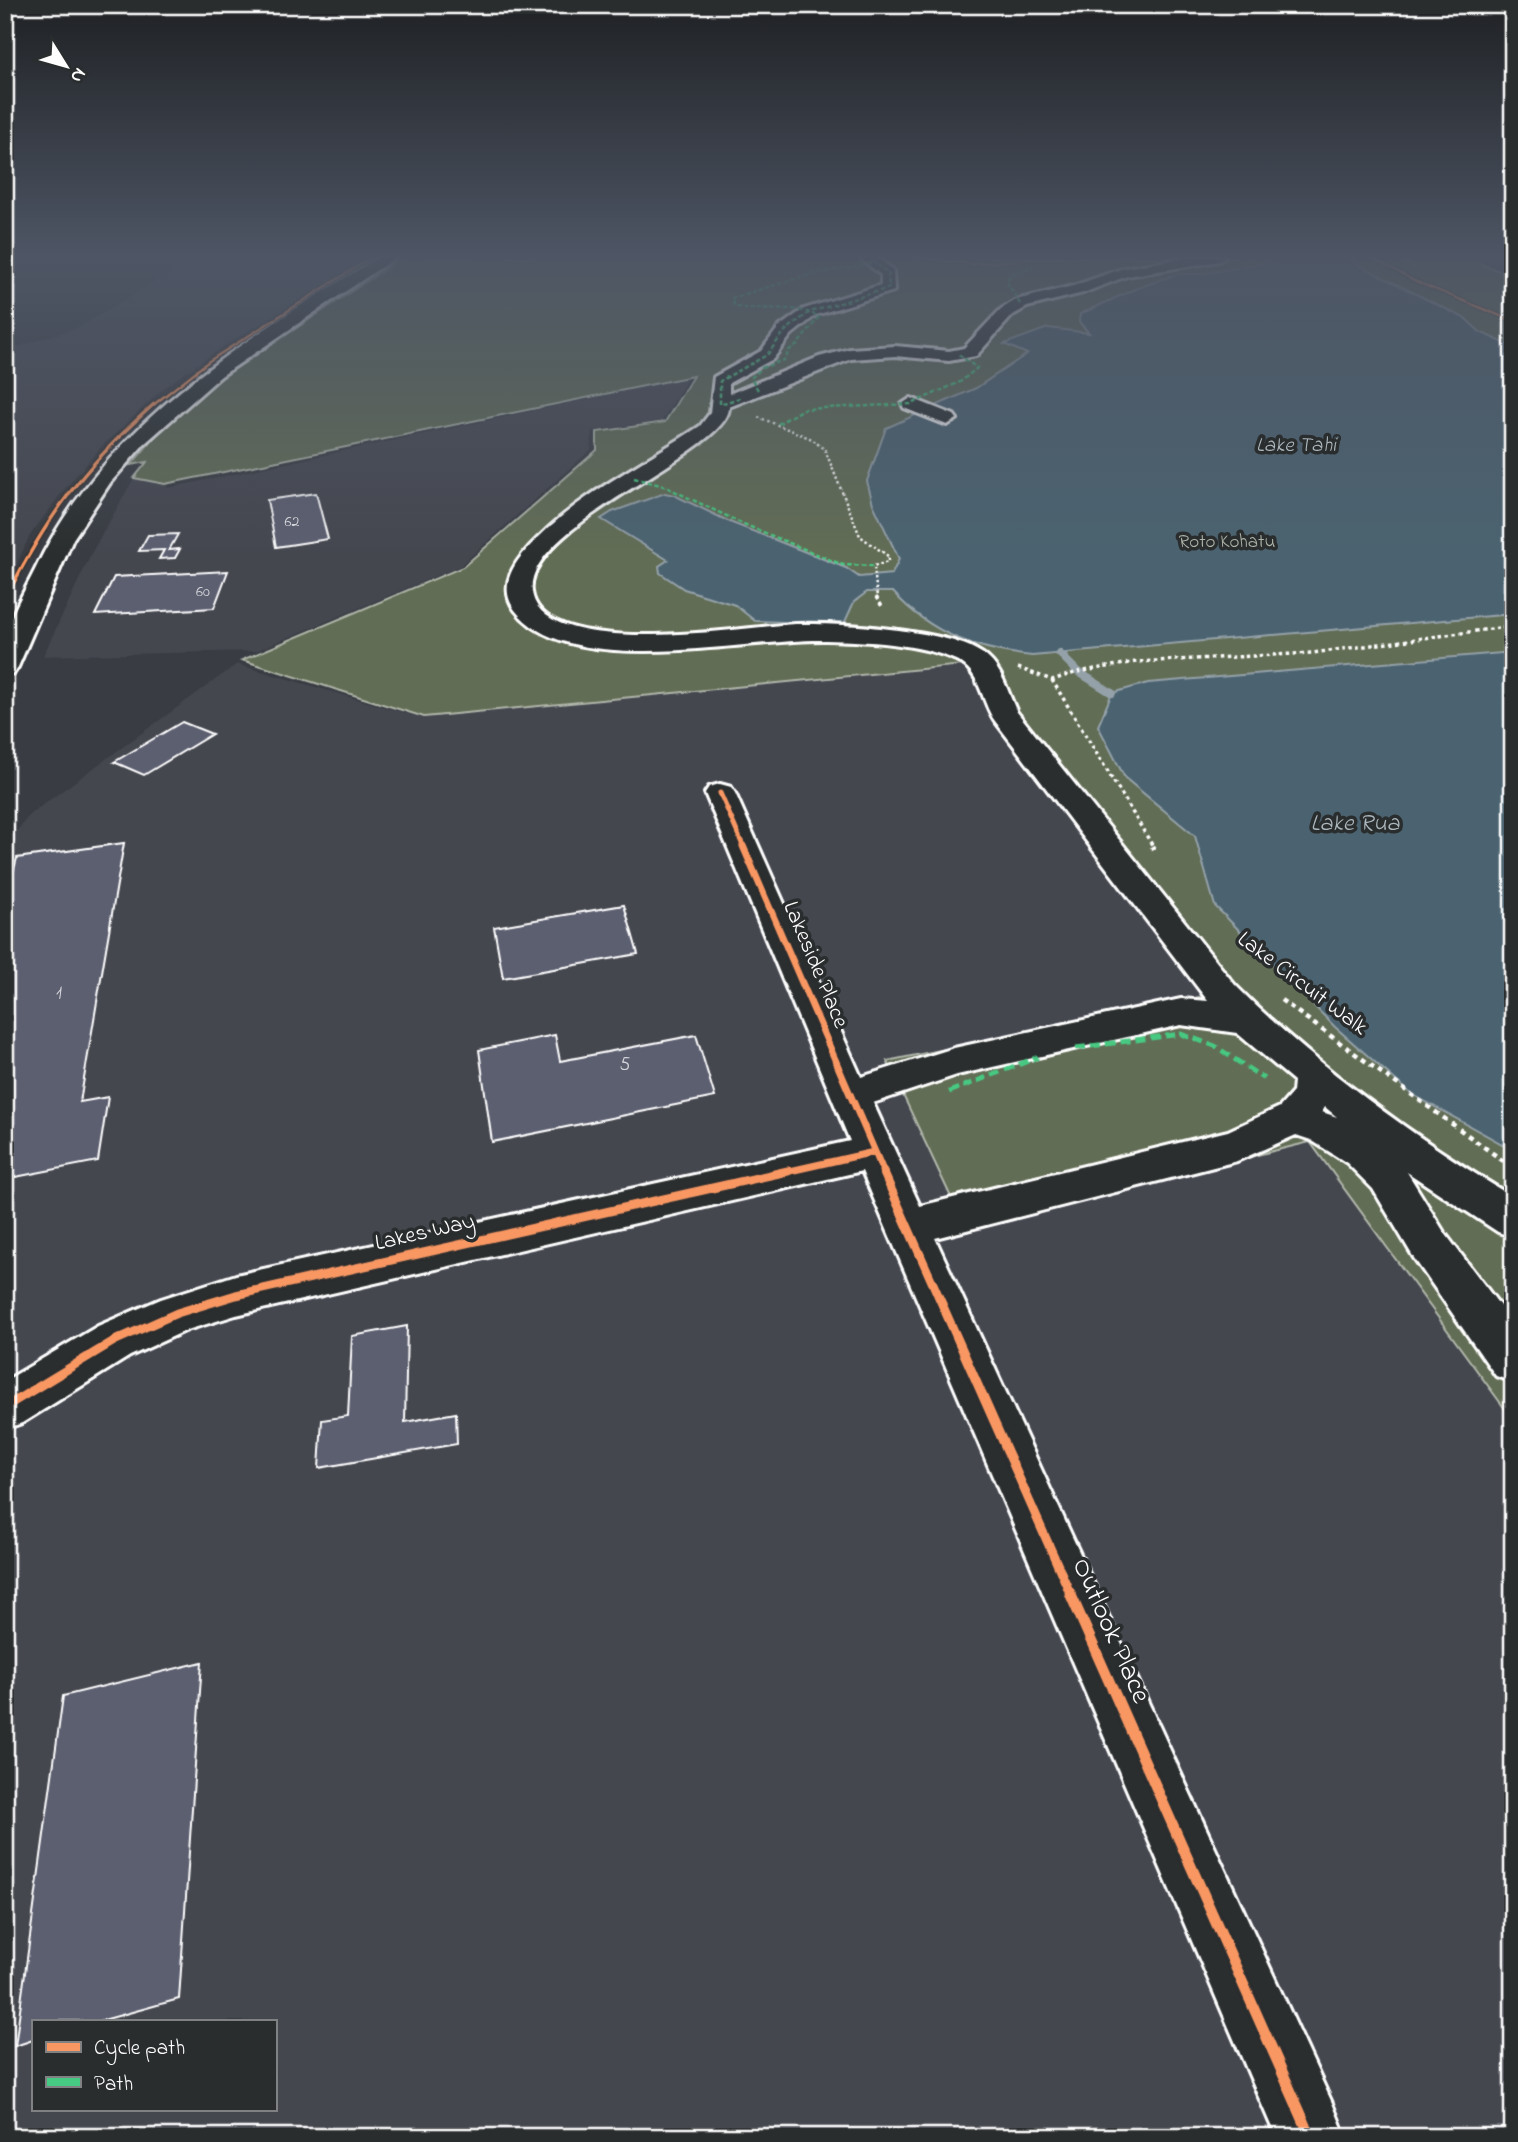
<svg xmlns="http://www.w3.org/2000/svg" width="1518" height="2142" font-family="'Indie Flower',sans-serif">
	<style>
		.built { fill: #444650; fill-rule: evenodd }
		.green { fill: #626d54; stroke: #b0b6aa; stroke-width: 2 }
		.water { fill: #4c6370; stroke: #94a1a9; stroke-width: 2 }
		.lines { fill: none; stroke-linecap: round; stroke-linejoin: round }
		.stream { stroke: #94a1a9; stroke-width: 8 }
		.building { fill: #5c5e70; stroke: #fff; stroke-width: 2 }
		.minor-casing { stroke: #fff; stroke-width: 6 }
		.path-far2 { stroke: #fff; stroke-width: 2.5; stroke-dasharray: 2.5 2.5; stroke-linecap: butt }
		.path-far1 { stroke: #fff; stroke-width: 3.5; stroke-dasharray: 3.5 3.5; stroke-linecap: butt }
		.path { stroke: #fff; stroke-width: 4.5; stroke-dasharray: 5 5; stroke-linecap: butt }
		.minor { fill: #2a2d2e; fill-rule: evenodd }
		.quiet-far1 { stroke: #46c982; stroke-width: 2.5; stroke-dasharray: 4.5 2.5; stroke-linecap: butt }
		.quiet { stroke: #46c982; stroke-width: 5; stroke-dasharray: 10 5; stroke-linecap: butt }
		.cycleway-far5-casing { stroke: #2a2d2e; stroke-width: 4.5 }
		.cycleway-far4-casing { stroke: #2a2d2e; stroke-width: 6 }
		.cycleway-far3-casing { stroke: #2a2d2e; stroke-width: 9 }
		.cycleway-far2-casing { stroke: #2a2d2e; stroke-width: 11 }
		.cycleway-far1-casing { stroke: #2a2d2e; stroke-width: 13 }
		.cycleway-casing { stroke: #2a2d2e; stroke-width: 16 }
		.cycleway-far5 { stroke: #f99763; stroke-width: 2.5 }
		.cycleway-far4 { stroke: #f99763; stroke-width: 3.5 }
		.cycleway-far3 { stroke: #f99763; stroke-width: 5 }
		.cycleway-far2 { stroke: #f99763; stroke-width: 7 }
		.cycleway-far1 { stroke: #f99763; stroke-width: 9 }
		.cycleway { stroke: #f99763; stroke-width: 11 }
		.labels { text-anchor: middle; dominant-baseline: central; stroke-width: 7; stroke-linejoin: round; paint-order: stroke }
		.far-number-label { font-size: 16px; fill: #d6d7db }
		.far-park-label { font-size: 19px; fill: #b0b6aa; stroke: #2a2d2e }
		.number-label { font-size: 19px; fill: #d6d7db }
		.far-water-label { font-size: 21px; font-style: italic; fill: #aeb9bf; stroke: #2a2d2e }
		.street-label { font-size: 23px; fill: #fff; stroke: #2a2d2e }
		.water-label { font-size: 24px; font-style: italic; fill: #aeb9bf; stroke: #2a2d2e }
		.near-street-label { font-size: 28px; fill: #fff; stroke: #2a2d2e }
	</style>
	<rect width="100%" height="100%" fill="#393c42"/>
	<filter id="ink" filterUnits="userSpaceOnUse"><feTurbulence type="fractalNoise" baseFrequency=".0143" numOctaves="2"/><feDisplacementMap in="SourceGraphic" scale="14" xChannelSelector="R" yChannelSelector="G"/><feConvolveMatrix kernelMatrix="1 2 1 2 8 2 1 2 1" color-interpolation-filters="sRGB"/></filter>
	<g filter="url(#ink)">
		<path class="built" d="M195,257H369L221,348L165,387L101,447L63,491L29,537L5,590V351L81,326Z
			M688,378L662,421L592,431L591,450L460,566L256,651L43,656L93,550L134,478L165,484L168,488Z
			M237,664L422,718L963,665L1204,996L887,1061L965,1226L1310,1142L1513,1420V2137H5V846L30,814ZM33,2021H275V2109H33Z"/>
		<path class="green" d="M404,257H1384L1414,267L1397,257H1473L1483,265L1513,276V1420L1310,1142L965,1227L887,1061L1204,996L963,665L424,717L242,660L463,567L597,450V432L665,422L693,376L165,484L134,478L147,462L131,465L176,412L205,389Z"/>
		<path class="water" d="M1299,257H1343L1466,319L1480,332L1513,347V614L1032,656C976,650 931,634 893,592H867L854,602L844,624L755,621L735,605L684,589L660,573L659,566L668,560L601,519L612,512L665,493L674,495L732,523L846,568L859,577L892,574L899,559L873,504L867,481L886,428L976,388L1027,354L1004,344L1048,328L1089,333L1079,322L1080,314L1135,289L1177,274H1201Z
			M1513,652V1150L1410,1093L1335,1027L1215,906L1195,836L1125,778L1098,726L1112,693L1148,683Z"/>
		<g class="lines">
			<path class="stream" d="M1060,654L1077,671L1112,693"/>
		</g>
		<path class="building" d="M316,493L328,539L276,547L267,500Z
			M178,534L169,550L180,549L175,558L159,559L164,550L139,551L148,535Z
			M228,571L214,608L95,615L114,577Z
			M182,722L212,734L144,775L114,762Z
			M124,843L80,1102L108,1097L98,1161L5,1179V903L17,858Z
			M624,905L638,954L503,978L494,927Z
			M555,1035L560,1061L696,1035L715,1097L492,1142L479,1050Z
			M407,1326L405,1422L456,1413L457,1444L319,1468L322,1420L348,1416L352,1336Z
			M202,1662L179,1999L100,2021H33V2040L15,2046L63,1696Z"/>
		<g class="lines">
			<defs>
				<path id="minor" d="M379,257H396L221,376L144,444L110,483L73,539L18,667L14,673L5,675C5,663 3,649 5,638C10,616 25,590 35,570C105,423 245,339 379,257Z
					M859,257H876L893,270L894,291L816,315L791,335L773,359L729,383V394L819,357L850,349L895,346L949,351L964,348L1001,309L1016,300L1073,286L1124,268L1191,257H1226L1219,261L1127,276L1083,293L1027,307L1013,315L976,356L949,361L895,356L851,359L729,407C730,452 522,525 532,592C542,662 748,626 796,624C839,623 949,629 983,654C1003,668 1007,692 1017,712L1235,985C1314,1065 1416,1139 1513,1197V1237L1498,1232L1407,1172L1444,1232L1513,1323V1382L1496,1376L1414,1258L1373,1189L1347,1163L1311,1140L1296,1135L1237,1161L935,1238L1332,2103L1342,2128L1338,2137H1276L862,1171L236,1315L187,1330L130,1356L22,1423L5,1429V1381L98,1326L161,1299L236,1275L850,1141L705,793L709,787L720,784L731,787L735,793L861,1077L954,1048L1181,999L1208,1001L995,721C981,701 981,671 956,660C918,643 867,641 826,640C746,638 568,681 515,610C495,583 520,555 539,537C585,491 646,462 700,426L710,413L714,377L761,351L779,327L804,309L881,285V275ZM1181,1025L1237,1033L1294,1081L1293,1092L1280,1107L1228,1131L920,1206L873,1103L957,1075ZM1325,1107L1337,1117L1322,1112Z
					M911,398L954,415L957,419L947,425L904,408L902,404Z"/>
			</defs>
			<use href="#minor" class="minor-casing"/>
			<path class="path-far2" d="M758,417L812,439L825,450L860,536L888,556V562L874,566L877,598"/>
			<path class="path-far1" d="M876,597L883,608
				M1018,668L1052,680L1078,672L1136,662L1313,653L1513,626
				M1052,680L1154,848"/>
			<path class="path" d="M1152,846L1154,849
				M1281,1000L1513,1168"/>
			<use href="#minor" class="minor"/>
			<path class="quiet-far1" d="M1020,304L1007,282L1010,275L1034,266
				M758,390L751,378L762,368L786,359L788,351L797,345L819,317C792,302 763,313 734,306L732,298L812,274L876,263
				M740,398L720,404V381L767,355L785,331L810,312L889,288L888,273L871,260
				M778,424L803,409L911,404L960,382L977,368L958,354
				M634,478L664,486L741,523L843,565L874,566"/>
			<path class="quiet" d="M1076,1048L1181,1034L1215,1046L1264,1079
				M949,1092L1038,1057"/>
			<defs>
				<path id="cycleway-far5" d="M913,257L972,264L1061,257
					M1370,257L1417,282L1513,321
					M152,406L209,361L372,257"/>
				<path id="cycleway-far4" d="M6,598C48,514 84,467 154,404"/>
				<path id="cycleway-far3" d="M5,601L7,597
					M720,793L744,848"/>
				<path id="cycleway-far2" d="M743,846L884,1173
					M781,1173L874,1152"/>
				<path id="cycleway-far1" d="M883,1171L1071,1595
					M5,1407L114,1341L177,1313L236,1295L788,1171"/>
				<path id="cycleway" d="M1070,1593L1307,2128"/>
			</defs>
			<use href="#cycleway-far5" class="cycleway-far5-casing"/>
			<use href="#cycleway-far4" class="cycleway-far4-casing"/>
			<use href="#cycleway-far3" class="cycleway-far3-casing"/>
			<use href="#cycleway-far2" class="cycleway-far2-casing"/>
			<use href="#cycleway-far1" class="cycleway-far1-casing"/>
			<use href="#cycleway" class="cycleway-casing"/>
			<use href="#cycleway-far5" class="cycleway-far5"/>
			<use href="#cycleway-far4" class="cycleway-far4"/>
			<use href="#cycleway-far3" class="cycleway-far3"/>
			<use href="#cycleway-far2" class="cycleway-far2"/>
			<use href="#cycleway-far1" class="cycleway-far1"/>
			<use href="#cycleway" class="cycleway"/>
		</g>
	</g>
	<linearGradient id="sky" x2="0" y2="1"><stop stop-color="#1f2124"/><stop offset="0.46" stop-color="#4e5665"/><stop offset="1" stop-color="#4e5665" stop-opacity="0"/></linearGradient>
	<rect width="1518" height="557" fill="url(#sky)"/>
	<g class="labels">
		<g class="far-number-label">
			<text x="292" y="522">62</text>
			<text x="203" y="592">60</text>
		</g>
		<g class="far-park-label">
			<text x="1227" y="542">Roto Kohatu</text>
		</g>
		<g class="number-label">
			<text x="59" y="993">1</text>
			<text x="625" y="1065">5</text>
		</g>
		<g class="far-water-label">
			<text x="1296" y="446">Lake Tahi</text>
		</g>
		<g class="street-label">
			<text transform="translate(815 965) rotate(67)">Lakeside Place</text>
			<text transform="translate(1302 984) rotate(37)">Lake Circuit Walk</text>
			<text transform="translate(425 1233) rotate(-13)">Lakes Way</text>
		</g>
		<g class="water-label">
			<text x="1355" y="824">Lake Rua</text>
		</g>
		<g class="near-street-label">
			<text transform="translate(1110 1631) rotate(66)">Outlook Place</text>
		</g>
	</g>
	<rect width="1518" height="2142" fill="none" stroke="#2a2d2e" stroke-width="28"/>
	<rect x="14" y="14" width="1490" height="2114" fill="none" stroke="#fff" stroke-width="2.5" filter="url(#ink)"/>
	<rect x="32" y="2020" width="245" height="91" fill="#2a2d2e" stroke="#7f8182" stroke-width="2"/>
	<rect x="46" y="2042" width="35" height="10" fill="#f99763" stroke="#7f8182" stroke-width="2"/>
	<text x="94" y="2054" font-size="21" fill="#ffffff">Cycle path</text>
	<rect x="46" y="2077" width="35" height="10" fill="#46c982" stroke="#7f8182" stroke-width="2"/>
	<text x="94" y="2090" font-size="21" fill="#ffffff">Path</text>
	<g transform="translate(66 66) rotate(127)" stroke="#2a2d2e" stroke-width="5" paint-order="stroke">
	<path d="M0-5L12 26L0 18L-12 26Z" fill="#ffffff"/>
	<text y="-10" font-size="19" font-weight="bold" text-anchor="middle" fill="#ffffff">N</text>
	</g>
</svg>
